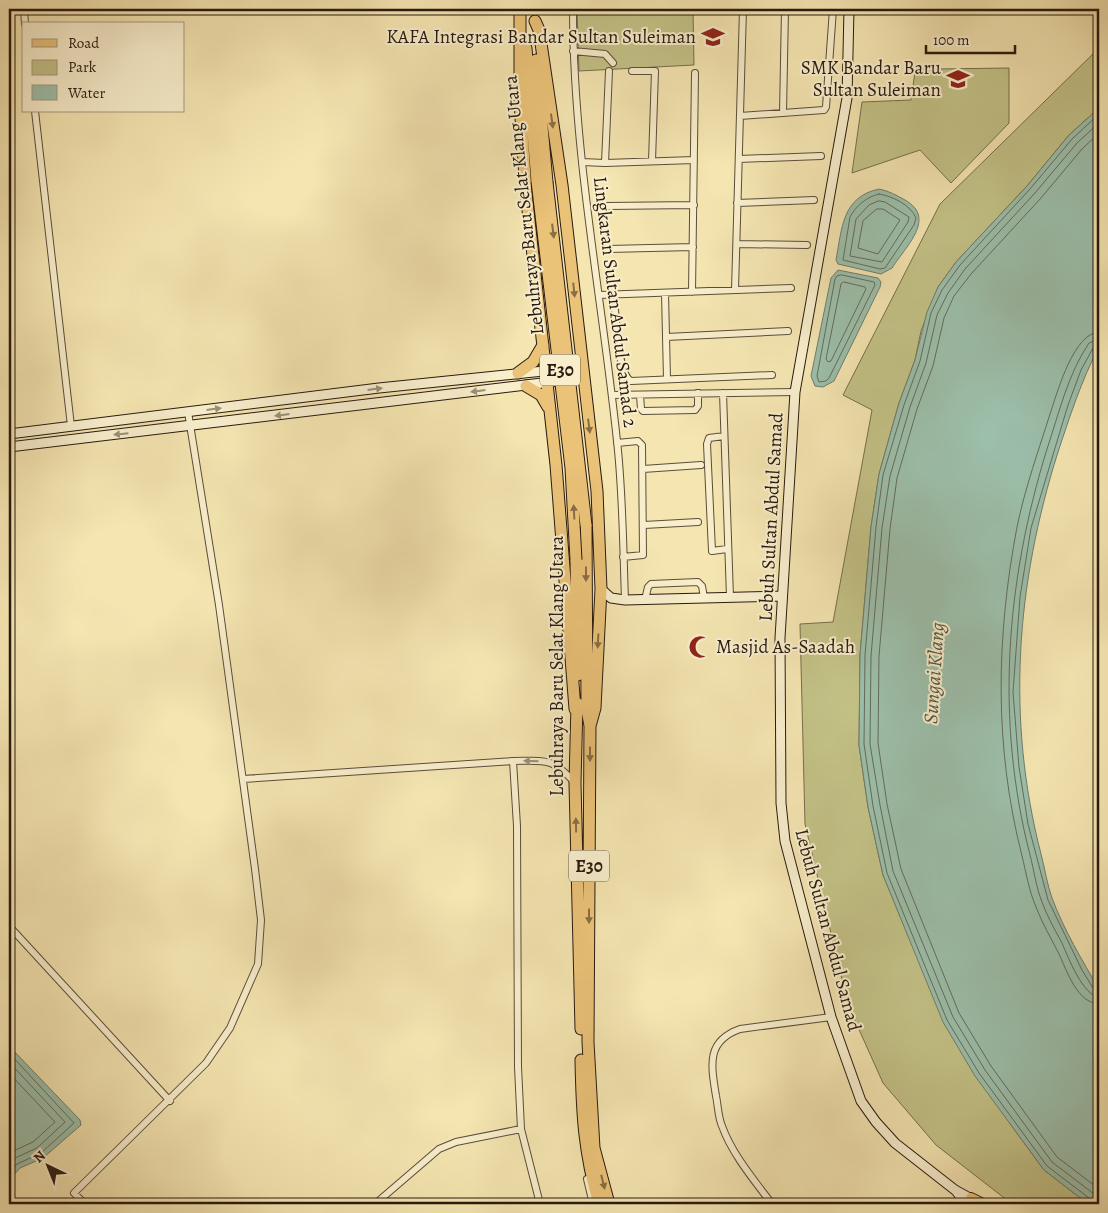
<svg xmlns="http://www.w3.org/2000/svg" width="1108" height="1213" font-family="Alegreya,serif">
	<style>
		.green { fill: #c3c287; stroke: #766e4b }
		.water { fill: #9cbfab; stroke: #6e7d6d }
		.lines { fill: none; stroke-linecap: round; stroke-linejoin: round }
		.shore { stroke: #626c5d; stroke-width: 1 }
		.street-casing { stroke: #5b4d38; stroke-width: 8 }
		.secondary-casing { stroke: #281a0f; stroke-width: 11 }
		.primary-casing { stroke: #281a0f; stroke-width: 12 }
		.highway-casing { stroke: #281a0f; stroke-width: 13 }
		.street { stroke: #f8eecc; stroke-width: 6 }
		.secondary { stroke: #f8eecc; stroke-width: 9 }
		.primary { stroke: #eac278; stroke-width: 10 }
		.highway { stroke: #eac278; stroke-width: 11 }
		.highway-bridge-casing { stroke: #281a0f; stroke-width: 13; stroke-linecap: butt }
		.highway-bridge { stroke: #eac278; stroke-width: 11 }
		.oneway { fill: #896e44 }
		.oneway2 { fill: #9a8f77 }
		.labels { text-anchor: middle; dominant-baseline: central; stroke-width: 4; stroke-linejoin: round; paint-order: stroke }
		.shield { fill: #f8eecc; stroke: #665a48; stroke-width: 1 }
		.shield-label { font-size: 18px; font-weight: bold; fill: #281a0f }
		.poi-label { font-size: 19px; fill: #281a0f; stroke: #f8eecc; text-anchor: end }
		.street-label { font-size: 19px; fill: #281a0f; stroke: #f8eecc }
		.water-label { font-size: 20px; font-style: italic; fill: #515446; stroke: #f8eecc }
	</style>
	<rect width="100%" height="100%" fill="#f4e5b1"/>
	<filter id="stains"><feTurbulence type="fractalNoise" baseFrequency=".004" numOctaves="4"/><feColorMatrix values="0 0 0 0 .2 0 0 0 0 .09 0 0 0 0 .02 0 0 0 .5 -.17"/></filter>
	<radialGradient id="worn" r=".72"><stop offset=".6" stop-color="#630" stop-opacity="0"/><stop offset="1" stop-color="#630" stop-opacity=".3"/></radialGradient>
	<path class="green" d="M577,9H693L694,65L579,71Z
		M1099,48V108L1069,135L1027,186L956,262L938,287L921,331L915,360L899,403L879,474L871,527L860,655L859,745L868,807L883,875L911,942L1011,1125L1044,1170L1088,1204H1012L936,1145L883,1083L848,1005L805,824L800,624L833,622L872,410L843,395L940,204Z
		M927,66L935,69L1009,68V123L951,183L920,150L852,173L862,102L911,100L915,72Z"/>
	<path class="water" d="M1099,108V347C1081,381 1070,416 1058,452C1016,585 1006,718 1041,854C1045,869 1047,884 1052,898C1063,928 1083,962 1099,989V1204H1088L1044,1170L975,1076L943,1022L883,875L868,807L859,745L860,655L871,527L879,474L899,403L915,360L927,312L938,287L956,262L1027,186L1069,135Z
		M879,189C889,191 896,195 905,200C937,218 906,246 892,268L881,274L838,264L836,260C842,228 842,197 879,189Z
		M838,270L878,278L881,282L880,287L834,381L823,387L815,386L811,376L831,278Z
		M9,1046L80,1120L81,1125L43,1158L20,1168L9,1180Z"/>
	<g class="lines">
		<path class="shore" d="M1099,133L1082,149L1041,198L971,274L954,296L944,318L933,366L917,409L897,478L890,529L879,656L878,743L887,804L901,869L959,1013L991,1066L1057,1157L1099,1189
			M879,194C892,196 911,205 916,218L914,225L885,268L880,269L843,260L850,217C856,206 866,197 879,194Z
			M879,201L885,202L909,217L908,222L882,262L850,256L856,219L869,205Z
			M877,209H883L900,220L878,254L858,248L863,221Z
			M842,275L874,282L875,285L829,378L826,381L819,382L817,376L835,279L837,276Z
			M844,282L865,287L866,289L831,361L828,362L826,359L841,284Z
			M1099,332C1074,333 1058,390 1051,411C1039,449 1025,488 1017,527C996,638 994,746 1022,856C1026,872 1029,891 1036,907C1042,923 1051,938 1059,954C1067,971 1077,1003 1099,1004
			M1099,339L1089,343C1068,374 1059,413 1047,449C1006,582 995,719 1030,855C1034,870 1036,887 1042,902C1047,916 1055,930 1062,943C1068,957 1083,996 1099,997
			M1099,346L1093,348L1081,370L1068,405L1031,528L1020,597L1013,692L1019,767L1028,824L1048,900L1082,970L1093,988L1099,990
			M9,1053L74,1123L41,1153L17,1164L9,1173
			M9,1062L65,1122L37,1148L15,1158L9,1164
			M9,1073L55,1122L33,1142L9,1153
			M1091,1204L1089,1198L1047,1166L979,1073L947,1020L887,873L873,806L864,744L865,655L876,527L883,475L904,405L920,361L931,313L942,290L960,265L1030,189L1072,139L1099,114
			M1097,1204L1094,1194L1052,1162L985,1070L953,1017L893,871L880,805L870,744L871,656L882,528L890,476L910,407L926,363L937,315L948,293L965,269L1035,193L1077,143L1099,123"/>
		<defs>
			<path id="street" d="M24,9L25,24
				M573,9C573,154 602,297 617,441C623,494 623,547 625,600
				M573,51L605,54L613,63
				M632,71H655L652,161
				M35,111L71,426
				M783,113L785,9
				M740,116L824,110L826,107L833,9
				M739,159L821,156
				M582,162L605,163L694,160
				M605,163L609,71
				M737,203L814,200
				M607,206L694,205
				M737,244L807,245
				M608,249L693,247
				M735,290L743,9
				M692,292L695,73
				M665,293L667,379
				M599,295L791,288
				M615,310C617,326 618,374 631,381L772,375
				M666,337L788,331
				M723,393L730,597
				M612,395L795,392
				M640,395L641,409L643,411L695,410L698,406V393
				M724,436L709,438L707,444L712,551L727,549
				M617,443L638,441L642,445L643,555L623,557
				M643,469L701,465
				M644,525L698,522
				M645,600L648,587L651,584L698,582L702,586L704,598
				M513,761L517,826L518,1067L521,1129L540,1204
				M243,779L513,761C546,761 552,757 575,783
				M9,926L170,1101
				M587,1179L593,1204
				M85,1204L74,1193L206,1063L230,1028L258,964L261,920L255,869L219,605L188,412
				M375,1204L439,1149L456,1142L521,1129
				M772,1204C754,1180 732,1154 722,1126C718,1117 718,1105 716,1096C711,1065 706,1041 740,1029L831,1017"/>
			<path id="secondary" d="M849,9L847,98L795,392L780,638L781,803L785,841L831,1017L861,1101L876,1122L895,1143L955,1190L975,1201
				M9,434L379,388L582,367
				M9,447L584,378
				M601,589L611,598L625,600L781,596
				M957,1192L966,1204"/>
			<path id="primary" d="M971,1198L983,1204"/>
			<path id="highway" d="M520,15V103L526,192L556,465L575,709
				M535,21L539,30L562,185L597,491L601,589L595,708L590,726
				M526,48L537,181
				M536,60L547,182
				M518,373L533,362L543,345
				M526,386L541,395L548,407
				M586,525L587,709L590,726L588,1042L594,1148L609,1204
				M576,560L578,675
				M577,703L575,783L581,1029
				M581,1060C582,1114 584,1152 599,1204"/>
		</defs>
		<use href="#street" class="street-casing"/>
		<use href="#secondary" class="secondary-casing"/>
		<use href="#primary" class="primary-casing"/>
		<use href="#highway" class="highway-casing"/>
		<use href="#street" class="street"/>
		<use href="#secondary" class="secondary"/>
		<use href="#primary" class="primary"/>
		<use href="#highway" class="highway"/>
		<defs>
			<path id="highway-bridge" d="M537,181L571,468L576,560
				M547,182L586,525"/>
		</defs>
		<use href="#highway-bridge" class="highway-bridge-casing"/>
		<use href="#highway-bridge" class="highway-bridge"/>
	</g>
	<defs><path id="oneway-solid" d="M-6-.8H1V-3.2L6.5 0L1 3.2V.8H-6Z" transform="scale(1.25)"/></defs>
	<g class="oneway">
		<use href="#oneway-solid" transform="translate(552 121) rotate(82)"/>
		<use href="#oneway-solid" transform="translate(553 231) rotate(83)"/>
		<use href="#oneway-solid" transform="translate(574 290) rotate(84)"/>
		<use href="#oneway-solid" transform="translate(589 426) rotate(83)"/>
		<use href="#oneway-solid" transform="translate(574 512) rotate(-93)"/>
		<use href="#oneway-solid" transform="translate(586 574) rotate(90)"/>
		<use href="#oneway-solid" transform="translate(598 641) rotate(93)"/>
		<use href="#oneway-solid" transform="translate(590 754) rotate(90)"/>
		<use href="#oneway-solid" transform="translate(576 825) rotate(-91)"/>
		<use href="#oneway-solid" transform="translate(589 916) rotate(90)"/>
		<use href="#oneway-solid" transform="translate(603 1182) rotate(76)"/>
	</g>
	<g class="oneway2">
		<use href="#oneway-solid" transform="translate(375 389) rotate(-7)"/>
		<use href="#oneway-solid" transform="translate(478 391) rotate(173)"/>
		<use href="#oneway-solid" transform="translate(214 409) rotate(-7)"/>
		<use href="#oneway-solid" transform="translate(282 415) rotate(173)"/>
		<use href="#oneway-solid" transform="translate(121 434) rotate(174)"/>
		<use href="#oneway-solid" transform="translate(531 761) rotate(-179)"/>
	</g>
	<defs>
		<symbol id="school-bare" viewBox="-9 -9 18 18"><path d="M0-5L7-2L0 1L-7-2ZM-4 1L0 2.5L4 1V4Q0 6-4 4Z" fill="#8f2418" stroke="#f8eecc" stroke-width="2.5" paint-order="stroke"/></symbol>
		<symbol id="mosque-bare" viewBox="-9 -9 18 18"><path d="M3.5-4.9A6 6 0 1 0 3.5 4.9A5 5 0 1 1 3.5-4.9Z" fill="#8f2418" stroke="#f8eecc" stroke-width="2.5" paint-order="stroke"/></symbol>
	</defs>
	<g fill-rule="evenodd">
		<use href="#school-bare" x="697" y="21" width="32" height="32"/>
		<use href="#school-bare" x="942" y="63" width="32" height="32"/>
		<use href="#mosque-bare" x="684" y="631" width="32" height="32"/>
	</g>
	<g class="labels">
		<g class="shield">
			<rect x="540" y="354.5" width="40" height="31" rx="4"/>
			<rect x="569" y="850.5" width="40" height="31" rx="4"/>
		</g>
		<g class="shield-label">
			<text x="560" y="370">E30</text>
			<text x="589" y="866">E30</text>
		</g>
		<g class="poi-label">
			<text x="696" y="37">KAFA Integrasi Bandar Sultan Suleiman</text>
			<text x="941" y="68">SMK Bandar Baru<tspan x="941" dy="22">Sultan Suleiman</tspan></text>
			<text x="716" y="647" text-anchor="start">Masjid As-Saadah</text>
		</g>
		<g class="street-label">
			<text transform="translate(524 205) rotate(-96)">Lebuhraya Baru Selat Klang Utara</text>
			<text transform="translate(615 302) rotate(83)">Lingkaran Sultan Abdul Samad 2</text>
			<text transform="translate(771 517) rotate(-87)">Lebuh Sultan Abdul Samad</text>
			<text transform="translate(557 666) rotate(-90)">Lebuhraya Baru Selat Klang Utara</text>
			<text transform="translate(828 930) rotate(75)">Lebuh Sultan Abdul Samad</text>
		</g>
		<g class="water-label">
			<text transform="translate(934 673) rotate(-86)">Sungai Klang</text>
		</g>
	</g>
	<rect width="1108" height="1213" fill="none" stroke="#f4e5b1" stroke-width="30"/>
	<rect x="10" y="10" width="1088" height="1193" fill="none" stroke="#281a0f" stroke-width="2.5"/>
	<rect x="15" y="15" width="1078" height="1183" fill="none" stroke="#281a0f"/>
	<rect x="22" y="22" width="162" height="90" fill="#f8eecc" stroke="#a59980"/>
	<rect x="32" y="39" width="25" height="8" fill="#eac278" stroke="#a59980"/>
	<text x="68" y="48" font-size="15" fill="#281a0f">Road</text>
	<rect x="32" y="60" width="25" height="15" fill="#c3c287" stroke="#a59980"/>
	<text x="68" y="72" font-size="15" fill="#281a0f">Park</text>
	<rect x="32" y="85" width="25" height="15" fill="#9cbfab" stroke="#a59980"/>
	<text x="68" y="98" font-size="15" fill="#281a0f">Water</text>
	<g transform="translate(48 1166) rotate(317)" stroke="#f8eecc" stroke-width="4" paint-order="stroke">
	<path d="M0-4L9 19L0 12L-9 19Z" fill="#281a0f"/>
	<text y="-8" font-size="14" font-weight="bold" text-anchor="middle" fill="#281a0f">N</text>
	</g>
	<path d="M926 45v8h89v-8" fill="none" stroke="#281a0f" stroke-width="2.5"/>
	<text x="933" y="45" font-size="15" fill="#281a0f" stroke="#f8eecc" stroke-width="4" paint-order="stroke">100 m</text>
	<rect width="100%" height="100%" filter="url(#stains)"/>
	<rect width="100%" height="100%" fill="url(#worn)"/>
</svg>
